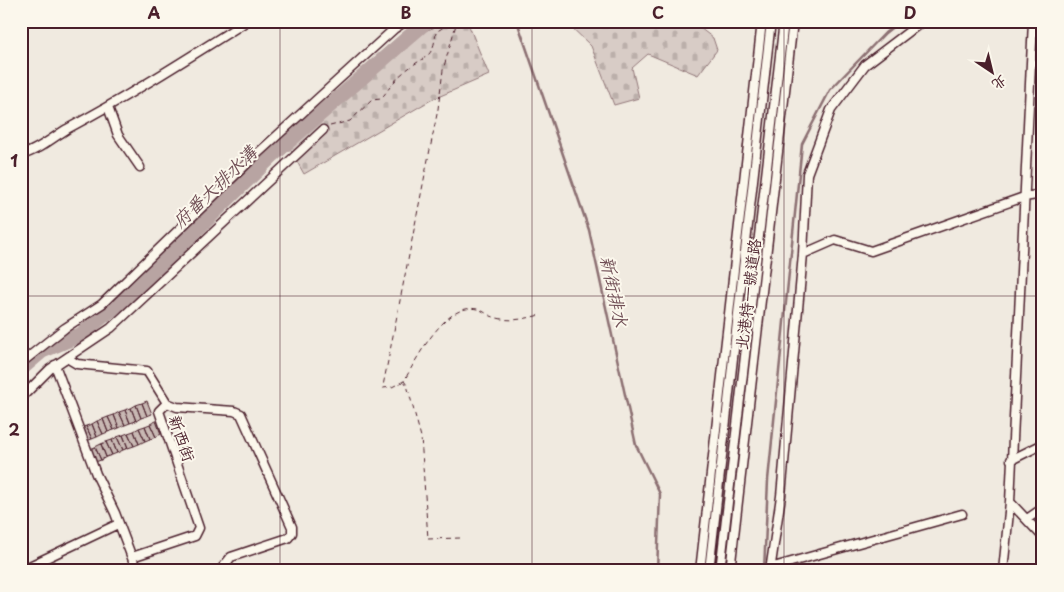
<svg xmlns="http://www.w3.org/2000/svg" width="1064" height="592" font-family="'Playpen Sans','LXGW WenKai TC',sans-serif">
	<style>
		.cemetery { fill: url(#cemetery-stones); stroke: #917678 }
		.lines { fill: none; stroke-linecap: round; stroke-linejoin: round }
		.stream { stroke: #8c6f72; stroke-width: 2.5 }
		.river { stroke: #b8a4a2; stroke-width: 15 }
		.building { fill: #c8b8b3; stroke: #4a1f2b }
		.minor-casing { stroke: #4a1f2b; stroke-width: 11 }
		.path { stroke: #4a1f2b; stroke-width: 1; stroke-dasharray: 5 4; stroke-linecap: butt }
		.minor { stroke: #fbf7ec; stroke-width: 8 }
		.grid { fill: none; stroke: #4a1f2b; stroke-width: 1; stroke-opacity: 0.55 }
		.labels { text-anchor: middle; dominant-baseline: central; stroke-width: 4; stroke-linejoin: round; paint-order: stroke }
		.street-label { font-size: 16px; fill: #4a1f2b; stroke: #fbf7ec }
		.water-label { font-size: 18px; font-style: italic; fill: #704e55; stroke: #fbf7ec }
		.neatline { fill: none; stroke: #4a1f2b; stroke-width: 2 }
		.grid-label { font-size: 16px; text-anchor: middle; font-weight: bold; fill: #4a1f2b }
	</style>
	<defs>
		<pattern id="cemetery-stones" width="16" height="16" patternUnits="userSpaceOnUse" patternTransform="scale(1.25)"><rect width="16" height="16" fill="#d8ccc6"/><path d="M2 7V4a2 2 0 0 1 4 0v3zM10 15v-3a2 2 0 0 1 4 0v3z" fill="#bbafaa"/></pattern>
	</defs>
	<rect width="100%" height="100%" fill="#f0eae0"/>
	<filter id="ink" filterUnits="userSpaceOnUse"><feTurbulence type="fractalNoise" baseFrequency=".02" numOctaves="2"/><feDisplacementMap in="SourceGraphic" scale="10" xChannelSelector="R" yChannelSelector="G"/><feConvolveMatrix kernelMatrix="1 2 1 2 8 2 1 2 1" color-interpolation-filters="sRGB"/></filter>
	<g filter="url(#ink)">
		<path class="cemetery" d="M454,21H467L489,75L431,100L304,174L290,149L325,114L421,32Z
			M565,21H691L713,38L717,50L698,75L648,54L632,68L639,98L614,105L591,46Z"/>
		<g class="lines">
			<path class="stream" d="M517,21L589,230L636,445L660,494L657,571
				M764,571L768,480L802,144L830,90L885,33L900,21"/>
			<path class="river" d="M21,369L42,351L80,335L132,293L273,155L427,21"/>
		</g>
		<path class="building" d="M147,401L152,414L147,416L142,403Z
			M142,403L147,416L141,418L136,405Z
			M136,405L141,418L136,421L131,408Z
			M131,408L136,421L130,423L125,410Z
			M125,410L130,423L125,425L119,412Z
			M119,412L125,425L119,428L114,415Z
			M114,415L119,428L114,430L108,417Z
			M108,417L114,430L108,432L103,419Z
			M103,419L108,432L103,434L97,421Z
			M97,421L103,434L97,437L92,424Z
			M156,421L161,434L156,437L150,424Z
			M92,424L97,437L92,439L86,426Z
			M150,424L156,437L150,439L145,426Z
			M86,426L92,439L86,441L81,428Z
			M145,426L150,439L145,441L139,428Z
			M139,428L145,441L139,444L134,431Z
			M134,431L139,444L134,446L128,433Z
			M128,433L134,446L128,448L123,435Z
			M123,435L128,448L123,450L117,437Z
			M117,437L123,450L117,453L112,440Z
			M112,440L117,453L112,455L106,442Z
			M106,442L112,455L106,457L101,444Z
			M101,444L106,457L101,460L95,447Z
			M95,447L101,460L95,462L90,449Z"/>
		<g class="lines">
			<defs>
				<path id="minor" d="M108,107L118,135L140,167
					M21,155C37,151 52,138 67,129C129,96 188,58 247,21
					M803,254L835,240L871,251L1024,197L1043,194
					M67,358L77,364L147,371L167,403L159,411L199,528L195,536L132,557
					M21,363L65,328L102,304L257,154L394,29L406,21
					M55,365L96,474L115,513L137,571
					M21,398L50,369L111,328L323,130
					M167,403L177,407L234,411L241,414L292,527V533L288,538L231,557L220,571
					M1011,460L1043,444
					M1010,502L1043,537
					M1027,519L1043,508
					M770,568L962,514
					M21,570L118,524
					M700,571L762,21
					M709,571L771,21
					M720,571L784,21
					M730,571L793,21
					M770,571L781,496L803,254L807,174L831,110L865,65L923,21
					M1003,571L1010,502L1033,21"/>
			</defs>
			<use href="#minor" class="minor-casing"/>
			<path class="path" d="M330,126L350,121L372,100L381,99C388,90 395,79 404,72C423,55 433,62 436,32L453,21
				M404,381L392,387L383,388V386L438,109L443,70L457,21
				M460,538L428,539L421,437L407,385L404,381C417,358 445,302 477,309C482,310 487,314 491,316C509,323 523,319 540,315"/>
			<use href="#minor" class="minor"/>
		</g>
	</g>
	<path class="grid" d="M280,21V571M532,21V571M784,21V571M21,296H1043"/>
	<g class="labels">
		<g class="street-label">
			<text transform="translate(747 294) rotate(-83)">北港特一號道路</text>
			<text transform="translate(183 438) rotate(71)">新西街</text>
		</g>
		<g class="water-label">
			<text transform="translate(214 186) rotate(-44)">府番大排水溝</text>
			<text transform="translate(615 291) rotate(78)">新街排水</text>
		</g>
	</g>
	<rect width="1064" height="592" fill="none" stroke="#fbf7ec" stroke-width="55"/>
	<g transform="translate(992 72) rotate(145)" stroke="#fbf7ec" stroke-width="4" paint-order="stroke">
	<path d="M0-4L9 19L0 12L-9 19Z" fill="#4a1f2b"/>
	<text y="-8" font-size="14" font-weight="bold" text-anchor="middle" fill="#4a1f2b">北</text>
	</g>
	<rect x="28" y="28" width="1008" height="536" class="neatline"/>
	<g class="grid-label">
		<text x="154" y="19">A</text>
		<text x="406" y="19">B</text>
		<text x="658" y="19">C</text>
		<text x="910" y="19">D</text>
		<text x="14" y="167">1</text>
		<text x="14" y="436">2</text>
	</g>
</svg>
